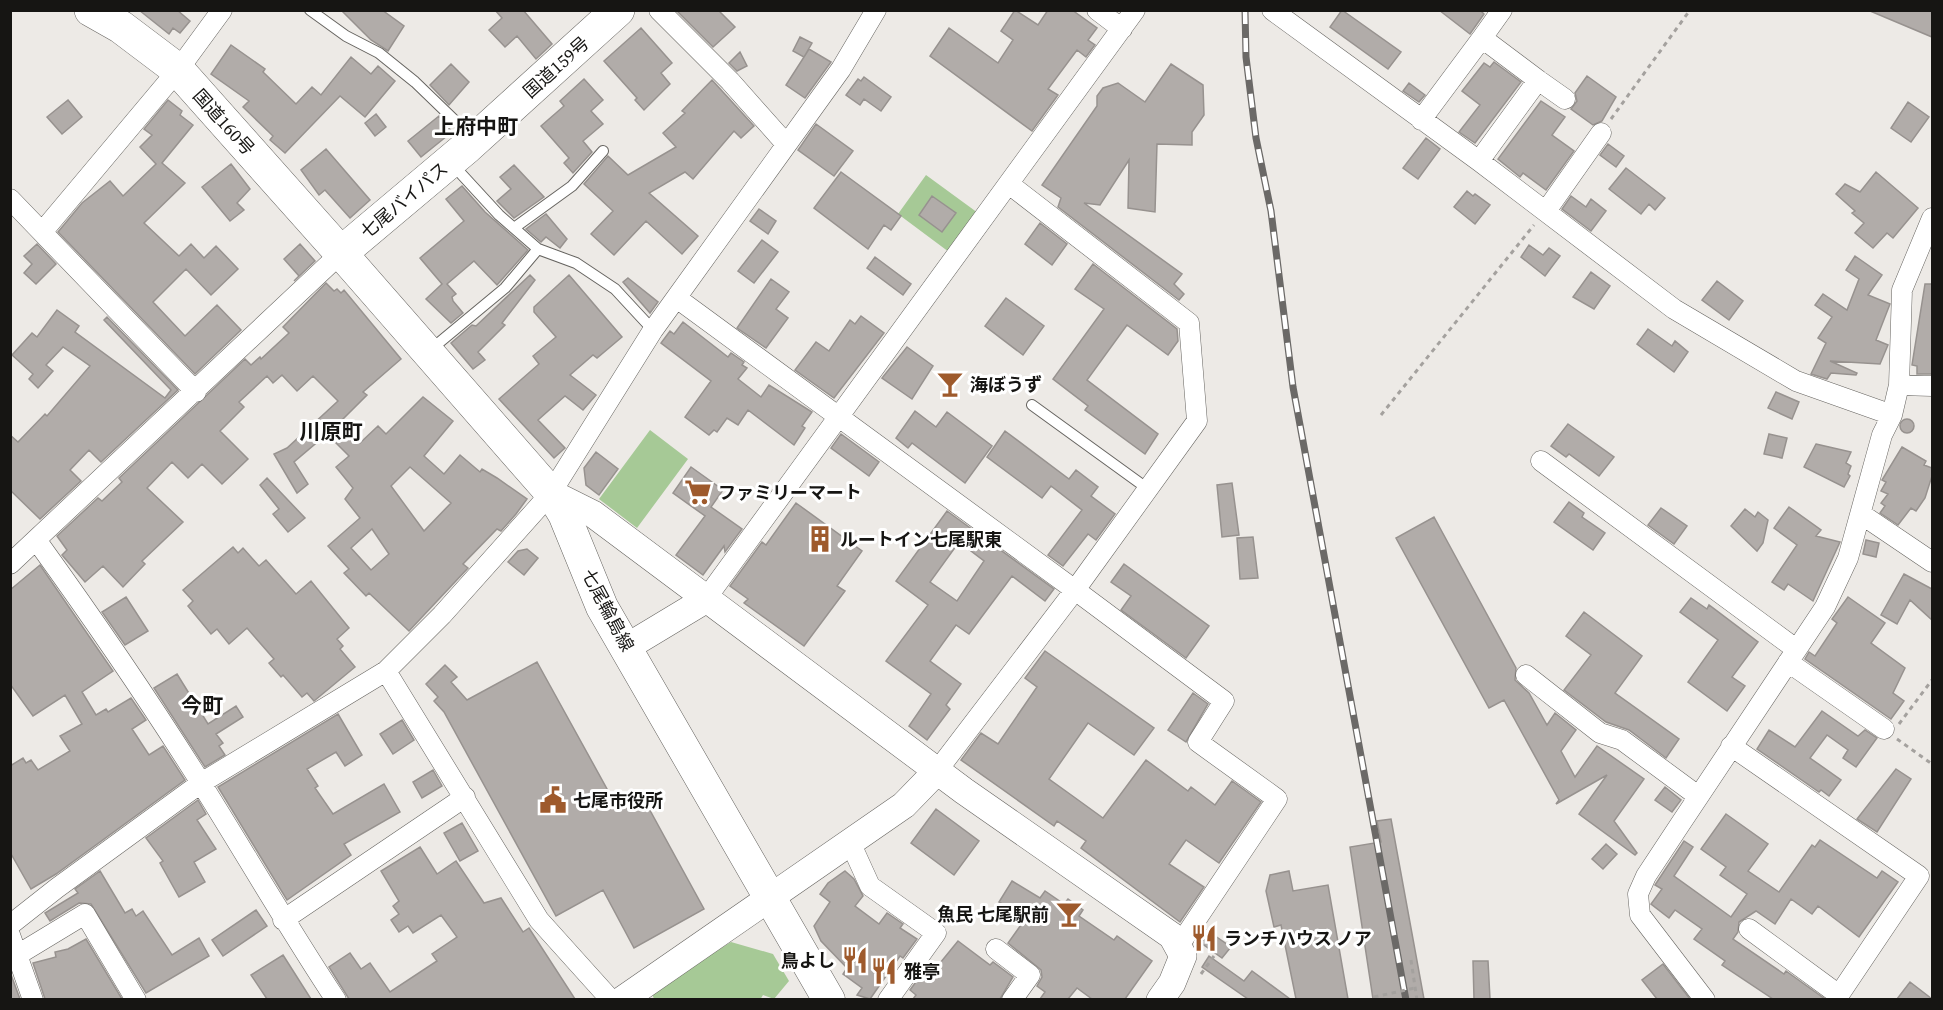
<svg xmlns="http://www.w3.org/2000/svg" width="1943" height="1010" font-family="'Source Serif 4','Noto Sans JP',serif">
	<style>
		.green { fill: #a6c996 }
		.building { fill: #b1aca9; stroke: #97928f; stroke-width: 1.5; fill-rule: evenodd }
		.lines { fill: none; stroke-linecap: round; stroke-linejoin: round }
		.lane-casing { stroke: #666460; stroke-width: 12 }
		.street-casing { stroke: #666460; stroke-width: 21 }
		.secondary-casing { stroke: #666460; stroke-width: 28 }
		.primary-casing { stroke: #666460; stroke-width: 33 }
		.highway-casing { stroke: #666460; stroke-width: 34 }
		.path { stroke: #a4a19e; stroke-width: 3; stroke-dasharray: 4.5 4.5; stroke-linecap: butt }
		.lane { stroke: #fff; stroke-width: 10 }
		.street { stroke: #fff; stroke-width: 20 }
		.secondary { stroke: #fff; stroke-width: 27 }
		.primary { stroke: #fff; stroke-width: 32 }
		.highway { stroke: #fff; stroke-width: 33 }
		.rail-casing { stroke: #6b6967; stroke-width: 7 }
		.rail { stroke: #fff; stroke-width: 4.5; stroke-dasharray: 14; stroke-linecap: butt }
		.path-bridge { stroke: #a4a19e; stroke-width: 3; stroke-dasharray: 4.5 4.5; stroke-linecap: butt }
		.labels { text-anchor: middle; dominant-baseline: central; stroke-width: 6; stroke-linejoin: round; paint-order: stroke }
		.street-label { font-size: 18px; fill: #161513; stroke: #fff }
		.poi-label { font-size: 18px; font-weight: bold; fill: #161513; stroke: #fff; text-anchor: start }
		.quarter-label { font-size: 21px; font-weight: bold; fill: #161513; stroke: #fff }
	</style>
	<rect width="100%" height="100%" fill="#edeae6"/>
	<path class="green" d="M926,175L978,213L949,252L898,214Z
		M650,430L688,459L637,528L599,499Z
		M731,942L773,954L789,981L774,999L763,995L760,1000L654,999L651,991Z"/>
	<path class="building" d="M139,10H177L190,21L180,33L173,28L169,34Z
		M341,10H382L404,26L388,51L371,40Z
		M495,10H523L552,44L536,59L517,36L505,47L489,30L502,18Z
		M676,10H718L735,27L713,47Z
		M1015,10L1038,25L1048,10H1072L1097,28L1088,40L1095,45L1086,57L1077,50L1048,89L1058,95L1032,131L930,56L949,28L998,63L1013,40L1001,31Z
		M1342,10L1401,52L1388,69L1330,27Z
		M1439,10H1480L1484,14L1470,34Z
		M1870,10H1932V37L1870,11Z
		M641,28L672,63L661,73L670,84L644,110L635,100L637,98L604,61Z
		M800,37L812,43L804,57L809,49L831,62L805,98L786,85L804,57L793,51Z
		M231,45L265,69L263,72L296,104L312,87L321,95L351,57L371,74L378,66L395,81L365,117L340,96L285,153L270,140L273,136L243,107L249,101L211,74Z
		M740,52L747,66L737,71L729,63Z
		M1494,62L1521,82L1475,143L1459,132L1480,105L1462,91L1484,63L1490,67Z
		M451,64L469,82L449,105L430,85Z
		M1171,64L1203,85L1204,115L1192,132V145L1157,144L1155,212L1128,208L1129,160L1100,205L1084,203L1182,274L1174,284L1184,294L1179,300L1058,207L1061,198L1042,185L1097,106V96L1103,88L1118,83L1145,102Z
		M1587,76L1616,97L1602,121L1593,125L1571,109L1577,101L1575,93Z
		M864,77L891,97L881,111L864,99L860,105L846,95L858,79L861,81Z
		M584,79L603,100L591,111L603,124L583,141L592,152L573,173L564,163L569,158L541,126L564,106L560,101Z
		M712,80L754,126L741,138L734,131L693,179L685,172L649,193L698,236L682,254L646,221L614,255L591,234L613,211L584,184L608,156L628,175L676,147L663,133L685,113L682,111Z
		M1409,83L1425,95L1419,102L1403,91Z
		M68,100L82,117L62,134L47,117Z
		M168,100L182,111L180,115L193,125L162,163L185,183L144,223L179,256L191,244L204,258L216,246L238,269L211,295L186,269L153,302L185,336L217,305L241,330L195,374L58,232L82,203L110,181L123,196L156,164L140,147L152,135L144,129Z
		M1541,101L1565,117L1552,135L1574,151L1546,190L1523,173L1520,177L1498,159Z
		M1908,102L1929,117L1911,142L1891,128Z
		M376,114L386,127L375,136L365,123Z
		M439,116L452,132L421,157L408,141Z
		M816,124L853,151L834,176L798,150Z
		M1426,138L1440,149L1418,179L1403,168Z
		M1608,144L1624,156L1616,167L1600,155Z
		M326,149L370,200L350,218L325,190L319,195L301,170Z
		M231,164L250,189L237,203L244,210L230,221L202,187Z
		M514,165L544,197L514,218L497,201L511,189L500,177Z
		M1626,168L1665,198L1655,210L1649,204L1641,214L1609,189Z
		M841,172L901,216L891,230L884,225L868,249L814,208Z
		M1876,172L1918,208L1893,238L1887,233L1873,248L1855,233L1864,223L1852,213L1855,211L1836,194L1845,184L1860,192Z
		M462,186L485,212L528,250L497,285L474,261L447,284L456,294L452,297L453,301L463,313L451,323L426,299L442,284L420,258L464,221L446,199Z
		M1467,191L1473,196L1475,194L1490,205L1475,224L1454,207Z
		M932,196L956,213L942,232L919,215Z
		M1571,196L1586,207L1591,199L1606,211L1591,231L1562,209Z
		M759,209L776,221L768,234L750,221Z
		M546,214L567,239L560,248L546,237L541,242L526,229Z
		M1040,223L1067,244L1052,265L1025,244Z
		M762,240L778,252L754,283L738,271Z
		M37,244L56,264L36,284L24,273L32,264L24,256Z
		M300,244L315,261L294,281L299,276L284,259Z
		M1529,245L1543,255L1549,248L1560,256L1545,276L1521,257Z
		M1855,256L1882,275L1868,295L1890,304L1876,340L1888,345L1880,364L1830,361L1857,373L1856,375L1831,373L1827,379L1811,374L1826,343L1818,338L1832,317L1815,305L1823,294L1847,310L1859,279L1846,270Z
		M875,257L911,284L903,295L867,268Z
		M1093,264L1177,329L1178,341L1168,355L1127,325L1087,380L1158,434L1145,454L1085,410L1088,406L1053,379L1104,309L1075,289Z
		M1591,272L1610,286L1594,309L1573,297Z
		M530,275L535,280L502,323L505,325L478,352L485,360L473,369L451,343L472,325L476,326Z
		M569,275L622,337L597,358L593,355L570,375L596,395L583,410L565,396L538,420L565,448L554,458L499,399L539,364L533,356L556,337L534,312V307Z
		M628,278L658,302L650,313L623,282Z
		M771,279L789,292L776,309L788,318L766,348L737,328Z
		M1717,281L1743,301L1729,320L1702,300Z
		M326,283L334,291L337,289L341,293L344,290L401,359L363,392L367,395L339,423L360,443L378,426L386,434L423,397L453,421L424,456L444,474L460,455L480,472L482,469L497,478L527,499L516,514L501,531L497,529L463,564L468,568L409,631L369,593L366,596L344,573L349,569L328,546L360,518L345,499L353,488L336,467L349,456L327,434L294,462L308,484L297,493L274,454L287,448L338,401L313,376L297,391L282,375L273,383L267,376L239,402L244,407L220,431L248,459L222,484L202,464L188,478L172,462L147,488L183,522L142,561L145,564L123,587L103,566L85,582L62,555L67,550L57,536L98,498L102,501L122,482L119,478L245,359L251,365L260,357L261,359L289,333L283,327ZM410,467L451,503L424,531L391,486ZM372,529L389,554L371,570L351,548Z
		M1925,284H1932V374H1917V366L1912,365Z
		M1006,298L1044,326L1023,355L985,326Z
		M57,310L79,326L75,332L165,398L171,390L104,320L107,317L178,390L101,462L89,450L70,470L81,481L40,519L10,490V435L18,442L45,414L47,416L90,366L63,347L46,365L53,371L38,388L29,379L33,374L12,355L32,333L37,337Z
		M861,316L884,333L834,398L795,370L816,342L829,351L850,320L855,324Z
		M683,322L728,357L731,353L744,362L742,365L747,368L738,379L761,397L769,385L812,412L802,426L805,428L794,445L748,410L738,425L727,418L717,432L714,430L709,435L685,417L711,381L661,343L670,331L674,334Z
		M1648,329L1672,346L1675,341L1688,352L1674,372L1637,344Z
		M907,347L933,366L912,399L882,378Z
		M1776,392L1799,402L1792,419L1768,408Z
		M915,411L936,427L947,412L992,446L965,483L912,443L908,448L896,438Z
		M1900 426a7 7 0 1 1 14 0a7 7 0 1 1-14 0Z
		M1568,424L1614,457L1599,476L1569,454L1566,457L1551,446Z
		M1005,431L1069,479L1076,470L1098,487L1091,496L1115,514L1096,540L1088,534L1063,566L1048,555L1082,510L1051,486L1042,498L987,457Z
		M841,434L879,462L869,476L831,448Z
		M1769,434L1787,438L1782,458L1764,454Z
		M1816,444L1851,452L1846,463L1851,466L1848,474L1850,476L1844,487L1804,467Z
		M1902,447L1926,461L1924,465L1932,468V476L1925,498L1916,511L1911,508L1898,525L1880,513L1885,506L1881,503L1888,494L1881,491L1886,482L1882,480Z
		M596,452L618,469L599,495L586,485L584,468Z
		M691,467L723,490L711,507L742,529L725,552L724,546L703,575L676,555L705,516L673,493Z
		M267,478L305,518L288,532L273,514L279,509L260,485Z
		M1232,483L1239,535L1222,537L1217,485Z
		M1569,502L1584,513L1582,517L1605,533L1593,550L1554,522Z
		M796,503L862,551L837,586L845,591L804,646L744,603L748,599L730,586L762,542L766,545Z
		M1789,507L1821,530L1816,536L1840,542L1813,601L1788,584L1784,590L1772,582L1797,545L1774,528Z
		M1661,508L1687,526L1674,544L1648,525Z
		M1745,509L1755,517L1758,512L1768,520L1763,543L1757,551L1731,526Z
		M947,511L1054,589L1045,601L1012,576L969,634L956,625L930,661L961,684L946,705L950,709L927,740L909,726L931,694L886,661L928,605L896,581ZM959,542L984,561L957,601L930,582Z
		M1434,517L1516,668L1515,680L1529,693L1547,725L1555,713L1576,730L1561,751L1575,777L1597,746L1644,779L1614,821L1637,853L1635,855L1579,814L1607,775L1556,804L1559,800L1504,700L1489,708L1396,538Z
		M1253,537L1258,578L1240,579L1237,538Z
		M1866,540L1879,543L1876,557L1863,554Z
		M233,547L238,553L243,548L259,566L266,560L296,594L311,581L349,628L337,639L343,646L340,649L355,667L314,701L307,693L302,697L283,675L281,677L269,663L274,659L247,628L229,644L217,629L211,634L188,606L193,601L183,590Z
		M527,549L538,558L524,575L508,562L518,551Z
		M1124,564L1209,626L1186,658L1121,610L1131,596L1111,582Z
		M40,565L113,671L82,692L96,715L106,709L108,712L131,698L146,720L132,729L149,755L163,746L185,780L56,874L31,889L10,852V766L23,758L26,763L31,760L38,770L70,751L60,736L82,724L65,695L33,716L10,684V590Z
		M1904,574L1932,589V620L1910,600L1897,624L1881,615Z
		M126,597L148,631L125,645L102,612Z
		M1848,597L1885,623L1871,643L1905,668L1893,693L1904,701L1891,719L1805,659L1809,652L1815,656L1837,623L1832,619Z
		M1691,598L1707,609L1709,605L1758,642L1732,677L1745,686L1727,711L1688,682L1718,640L1680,612Z
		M1584,612L1642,656L1615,693L1679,739L1666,758L1629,730L1606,722L1564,690L1591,655L1566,636Z
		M1045,651L1154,728L1134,755L1088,723L1049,779L1074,797L1103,818L1146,760L1188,791L1191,787L1215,805L1232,781L1261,802L1219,863L1186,840L1169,864L1204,887L1180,922L1081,848L1086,841L1057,821L1054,826L961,760L981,733L998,744L1037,687L1025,678Z
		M537,662L617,807L641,794L704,909L634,948L603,890L556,916L444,712L434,701L438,697L426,684L445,665L457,677L451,682L467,700Z
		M177,674L208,724L236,706L243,717L216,734L223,743L219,746L225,755L205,767L154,688Z
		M1193,693L1208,704L1186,742L1168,730Z
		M1822,711L1858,736L1865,730L1877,738L1856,767L1843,758L1848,750L1827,735L1810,758L1841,780L1829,796L1821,790L1819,792L1757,749L1769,730L1795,747Z
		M338,714L362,755L345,766L336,752L307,769L318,786L315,788L333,814L384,784L400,812L344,844L351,855L287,900L218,787Z
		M402,720L414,740L393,754L380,734Z
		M1896,769L1911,779L1877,832L1857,819Z
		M433,770L442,786L422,798L413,782Z
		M1665,787L1681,800L1672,812L1655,800Z
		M198,800L206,814L197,820L216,849L194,862L205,882L179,897L160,863L163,861L146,838Z
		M936,809L979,841L954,875L911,843Z
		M1726,814L1768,844L1748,871L1779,892L1812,845L1815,847L1820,840L1877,878L1882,871L1898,882L1859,937L1818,906L1812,914L1791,899L1775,924L1756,911L1739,922L1738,932L1733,939L1784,974L1786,971L1825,999H1773L1722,965L1725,961L1694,939L1702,929L1675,910L1669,918L1651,904L1662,889L1655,885L1657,882L1684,841L1693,847L1674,876L1731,917L1747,894L1720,875L1726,867L1701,849Z
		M1391,819L1424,999H1373L1350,847L1381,842L1377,821Z
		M462,823L478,851L460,861L444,833Z
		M1606,844L1617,854L1603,869L1592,859Z
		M420,847L437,874L456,861L484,903L501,898L523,932L529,928L575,999H349L329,967L350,953L361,969L370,963L390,992L437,961L432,954L457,937L441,915L413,933L408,926L399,932L391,920L399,914L393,906L399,901L381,871Z
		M100,871L125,913L132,909L136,916L143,911L172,955L199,938L209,956L146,993L91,904L79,903L50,921L45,913L78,893L75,889Z
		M845,871L854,879L863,896L855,906L879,924L887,913L903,924L900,928L917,939L903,958L900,956L870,999L857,995L862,988L843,974L847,968L821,941L814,926L830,902L820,894L828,883Z
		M1289,871L1293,891L1328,885L1348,999H1296L1281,925L1274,927L1266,891L1270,875Z
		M1012,881L1040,898L1045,891L1064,904L1068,899L1083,910L1079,916L1114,940L1117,936L1152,961L1125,999H1092L1077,988L1068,999H1040L1045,992L1037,986L1042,977L1041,970L1008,943L1026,918L999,902Z
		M256,910L267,926L223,956L212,940Z
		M1205,929L1231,947L1222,958L1197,940Z
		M86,939L122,999H45L33,963L56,957L55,952L68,949Z
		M958,941L990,965L993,962L1013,977L1000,999H913L916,995L910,990L921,975L927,979Z
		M283,955L311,999H267L251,975Z
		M1209,956L1244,981L1252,971L1290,999H1248L1202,967Z
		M1473,961H1488L1490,999H1474Z
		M1663,964L1690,999H1657L1642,980Z
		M10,972L20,999H10Z
		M1910,982L1932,999H1897Z"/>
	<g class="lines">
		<defs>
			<path id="lane" d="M310,10L346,36L379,53L415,82L473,138
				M453,165L499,215L538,249
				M514,228L572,186L603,151
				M429,351L505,288L538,249L576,263L615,289L653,330
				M1032,405L1148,489"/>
			<path id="street" d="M659,10L730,81L786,144
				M1097,10L1122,29
				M1272,10L1479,161L1674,309L1796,381L1892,415
				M1482,38L1502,10
				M1421,120L1482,38L1538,80
				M1479,161L1538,80L1565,99
				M1009,184L1189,323L1197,421L1075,590L1224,701L1198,742L1277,799L1184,938L1172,936
				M10,199L196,392
				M1546,211L1601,133
				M43,231L178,70L222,10
				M678,299L1075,590L937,771
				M1899,385L1932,386
				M1541,461L1796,649
				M1861,514L1932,562
				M37,541C94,620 149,700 201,783C246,855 289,929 336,1000
				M10,564L341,253
				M705,600L1135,10
				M1788,662L1884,729
				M386,671L539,920L611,1000
				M1526,675L1600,733L1622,740L1698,796
				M1731,746L1919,876L1839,995L1749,929
				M850,842L870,886L936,933L888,1000
				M283,920L465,797
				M10,925L57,888L201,783L386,671L442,615L551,493L653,330L841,69L876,10
				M10,935L33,1000
				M996,949L1030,975L1012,1000
				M19,954L85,914L136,1000
				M1705,1000L1640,915L1638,894L1646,876L1679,826L1825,607L1848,558L1882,435L1892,415L1899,385L1902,290L1932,218"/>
			<path id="secondary" d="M551,493L593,514L964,791L1172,936L1183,956L1172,983L1160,1000
				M627,647L705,600
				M622,1000L904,805L937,771"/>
			<path id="primary" d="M341,253L551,493L564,514L602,607L829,1000"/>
			<path id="highway" d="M91,10L121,27L178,70L341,253L467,147L618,10"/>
		</defs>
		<use href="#lane" class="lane-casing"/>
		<use href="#street" class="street-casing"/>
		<use href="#secondary" class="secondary-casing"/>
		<use href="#primary" class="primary-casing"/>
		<use href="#highway" class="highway-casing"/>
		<path class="path" d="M1611,119L1690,10
			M1381,415L1534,225
			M1899,724L1932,680
			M1897,739L1932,764
			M1411,960L1417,1000
			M1201,974L1214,956
			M1374,997L1375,1000"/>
		<use href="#lane" class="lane"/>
		<use href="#street" class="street"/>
		<use href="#secondary" class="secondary"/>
		<use href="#primary" class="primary"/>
		<use href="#highway" class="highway"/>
		<defs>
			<path id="rail" d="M1245,10L1246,57L1256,138L1271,211L1293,387L1406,1000"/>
		</defs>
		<use href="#rail" class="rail-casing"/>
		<use href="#rail" class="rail"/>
		<path class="path-bridge" d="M1374,997L1415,988"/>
	</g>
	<defs>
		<symbol id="bar-bare" viewBox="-9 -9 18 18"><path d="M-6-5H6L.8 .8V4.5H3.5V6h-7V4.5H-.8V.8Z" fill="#9e5a2c" stroke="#fff" stroke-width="2.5" paint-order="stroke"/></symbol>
		<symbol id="supermarket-bare" viewBox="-9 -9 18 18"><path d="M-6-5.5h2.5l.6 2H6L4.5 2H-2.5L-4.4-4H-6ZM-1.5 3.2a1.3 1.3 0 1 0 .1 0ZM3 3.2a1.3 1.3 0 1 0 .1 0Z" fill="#9e5a2c" stroke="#fff" stroke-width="2.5" paint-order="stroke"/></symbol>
		<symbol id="building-bare" viewBox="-9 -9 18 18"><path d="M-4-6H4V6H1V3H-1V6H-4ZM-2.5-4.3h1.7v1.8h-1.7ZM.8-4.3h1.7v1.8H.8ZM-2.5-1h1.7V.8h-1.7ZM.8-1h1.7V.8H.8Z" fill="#9e5a2c" stroke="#fff" stroke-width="2.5" paint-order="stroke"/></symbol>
		<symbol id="civic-bare" viewBox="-9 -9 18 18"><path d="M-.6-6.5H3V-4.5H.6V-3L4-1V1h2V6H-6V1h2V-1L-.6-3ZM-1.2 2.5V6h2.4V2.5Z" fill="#9e5a2c" stroke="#fff" stroke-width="2.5" paint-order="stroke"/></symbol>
		<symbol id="restaurant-bare" viewBox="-9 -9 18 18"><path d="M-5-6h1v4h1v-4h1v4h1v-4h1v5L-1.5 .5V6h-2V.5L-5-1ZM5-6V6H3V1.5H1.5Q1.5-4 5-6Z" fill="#9e5a2c" stroke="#fff" stroke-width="2.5" paint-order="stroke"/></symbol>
	</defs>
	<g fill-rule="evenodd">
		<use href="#bar-bare" x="931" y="365" width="38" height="38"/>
		<use href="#supermarket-bare" x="679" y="473" width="38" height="38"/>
		<use href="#building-bare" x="801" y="520" width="38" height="38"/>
		<use href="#civic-bare" x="534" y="781" width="38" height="38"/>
		<use href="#bar-bare" x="1050" y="895" width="38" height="38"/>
		<use href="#restaurant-bare" x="1185" y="919" width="38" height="38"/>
		<use href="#restaurant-bare" x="836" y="941" width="38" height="38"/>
		<use href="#restaurant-bare" x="865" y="952" width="38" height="38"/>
	</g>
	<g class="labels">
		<g class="street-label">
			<text transform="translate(556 67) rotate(-42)">国道159号</text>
			<text transform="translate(224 122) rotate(48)">国道160号</text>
			<text transform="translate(404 200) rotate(-40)">七尾バイパス</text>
			<text transform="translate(608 610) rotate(62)">七尾輪島線</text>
		</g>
		<g class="poi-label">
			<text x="970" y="384">海ぼうず</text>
			<text x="718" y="492">ファミリーマート</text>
			<text x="840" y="539">ルートイン七尾駅東</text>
			<text x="573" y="800">七尾市役所</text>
			<text x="1049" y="914" text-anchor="end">魚民 七尾駅前</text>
			<text x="1224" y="938">ランチハウス ノア</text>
			<text x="835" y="960" text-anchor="end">鳥よし</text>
			<text x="904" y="971">雅亭</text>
		</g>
		<g class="quarter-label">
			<text x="476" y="126">上府中町</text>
			<text x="331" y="431">川原町</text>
			<text x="202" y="705">今町</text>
		</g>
	</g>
	<rect width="1943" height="1010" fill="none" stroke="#161513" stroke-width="24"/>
</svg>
